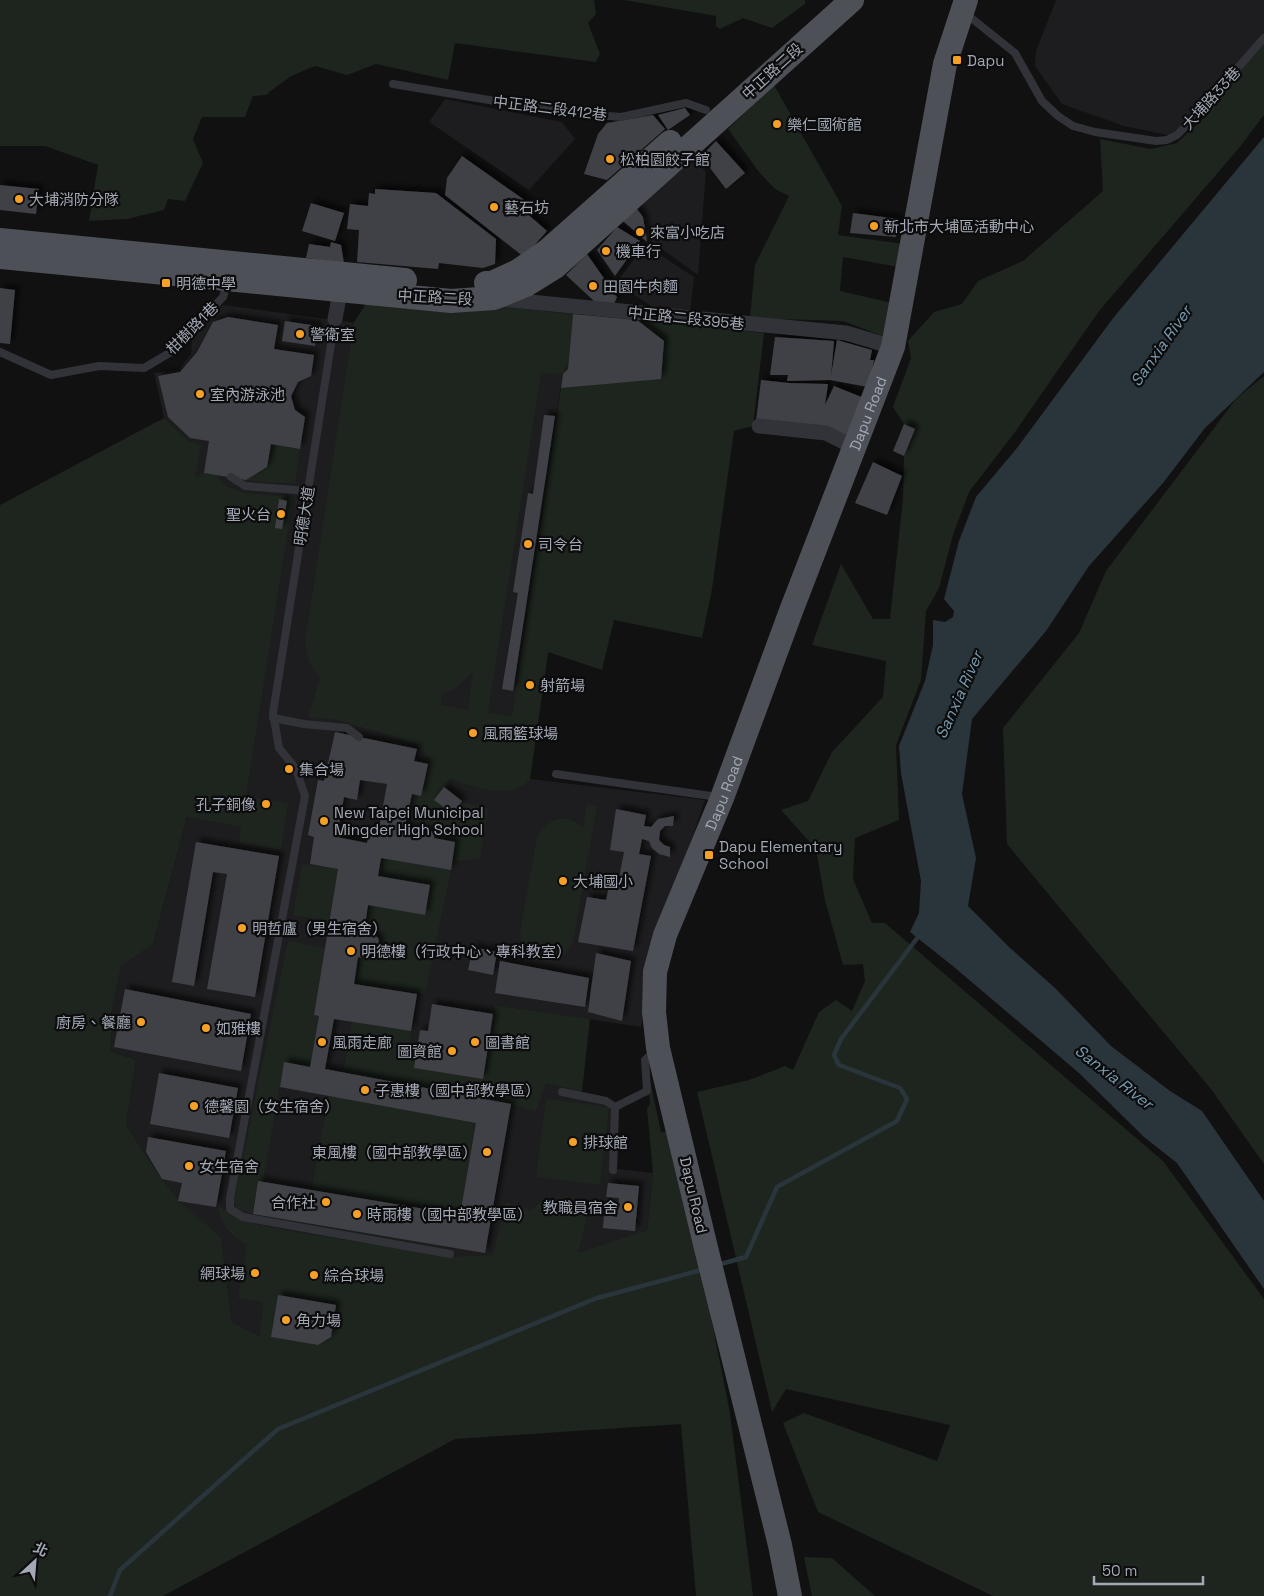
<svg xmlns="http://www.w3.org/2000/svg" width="1264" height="1596" font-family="'Space Grotesk','Noto Sans TC',sans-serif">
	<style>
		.built { fill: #1d1d1f }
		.green { fill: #1d251e; fill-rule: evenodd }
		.water { fill: #2a353b }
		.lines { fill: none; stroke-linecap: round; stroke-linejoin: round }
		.stream { stroke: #2a353b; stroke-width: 4.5 }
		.building { fill: #404146; fill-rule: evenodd; filter: url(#shadow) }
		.service { stroke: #323338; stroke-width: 8 }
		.minor { stroke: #323338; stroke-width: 15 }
		.primary { stroke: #4e5057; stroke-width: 24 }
		.poi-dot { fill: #f6a125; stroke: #0c0c0d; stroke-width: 2 }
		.labels { text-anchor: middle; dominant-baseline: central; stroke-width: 4.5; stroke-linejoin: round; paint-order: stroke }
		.poi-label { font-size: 15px; fill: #a2a8b4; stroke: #0c0c0d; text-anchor: start }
		.street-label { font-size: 15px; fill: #a2a8b4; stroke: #0c0c0d }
		.water-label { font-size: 16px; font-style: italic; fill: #779ab0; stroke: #0c0c0d }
	</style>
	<defs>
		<filter id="shadow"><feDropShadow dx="4.5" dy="-4.5" stdDeviation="2.5" flood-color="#0009"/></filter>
	</defs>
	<rect width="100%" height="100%" fill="#111112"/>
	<path class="built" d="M1056,0H1264V35L1215,101L1173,136L1124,126L1062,104L1035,66L1036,51Z
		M445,99L562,122L575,139L529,190L429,122Z
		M693,155L706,172L698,275L623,221Z
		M645,245L694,277L690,313L656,309L616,283Z
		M223,305L566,351L530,596L555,605L530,779L705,800L651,960L646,1000L641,1027L494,1005L485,1067L607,1098L619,1107L617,1169L653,1173L647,1230L331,1337L318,1345L260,1336L232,1322L221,1237L178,1201L162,1179L126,1125L136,1060L110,1051L112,1029L109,1024L121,965L153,944L187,817L241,827L189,441L164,418L154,373L178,370L191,354L192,338Z"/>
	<path class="green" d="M0,0H594L596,14L588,23L600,54L596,62L455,43L448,80L376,64L347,75L315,66L291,76L272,90L266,95L253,96L245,117H202L193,139L203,163L185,201L168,199L164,210L127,219L89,221L98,165L45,146H0Z
		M624,0H805V4L772,28L743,18L720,29L716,26V16Z
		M1264,35V115L1239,148L1099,311L1015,432L969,492L953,535L939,588L926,611L921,680L896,745L899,820L855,838L853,879L872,923H885L1163,1161L1264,1299V1596H993L818,1512L783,1423L804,1413L937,1461L950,1425L786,1389L772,1412L697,1092L749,1080L785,1066L793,1070L819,1012L836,1000L852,1011L865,981L863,964L843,965L825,900L816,849L781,810L808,801L832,752L883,697L886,661L812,645L841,564L873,619H890L903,498L904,456L915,429L904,424L893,407L911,358L908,341L934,312L962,304L978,281L1023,261L1103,191L1100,139L1150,149L1177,143L1206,116L1215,101Z
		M774,85L842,206L838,235L904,244L899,267L843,257L840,291L892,303L888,338L843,321L750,318L755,265L789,196L775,189L759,172L728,129Z
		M369,299L495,306L573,314L568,369L563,374L541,373L488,713L512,717L561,388L661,378L663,341L637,320L764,333L753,426L734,431L712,589L702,638L614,620L602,670L548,652L530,779C510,802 475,786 450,779L434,800L453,814L462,801L488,809L480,858L452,862L455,842L434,838L435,832L405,826L412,794L421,795L429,758L415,743L337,720L308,717L320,678L309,662L305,642L354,322ZM473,672L468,710L441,705L442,694L455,689Z
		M1264,376V1164L1211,1089L1069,919L1007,844L1003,728L1079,633L1106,571L1236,399Z
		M164,418L189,441L201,445L195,478L204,473L217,475L224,485L244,493L293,497L246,796L288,803L281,850L239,843L241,827L187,817L153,944L121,966L109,1024L112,1028L110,1051L136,1060L126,1125L162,1179L178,1200L221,1237L232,1322L260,1336L263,1302L238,1298L247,1245C229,1234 222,1227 218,1206L243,1221L284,1230L450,1257L493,1255L506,1202L531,1210L545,1198L574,1197L573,1212L589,1210L578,1253L647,1230L653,1173L647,1109L650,1104L648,1076H649L661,1132L674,1131L730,1413L753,1596H696L681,1424L455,1439L163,1596H0V505ZM278,1296L336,1305L331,1337L318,1345L271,1337Z
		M271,444L300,449L295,483H276L246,480L267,467Z
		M587,804L597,806L573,942C558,973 521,966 520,931L537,838C545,819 567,811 583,828Z
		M381,858L451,870L425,994L354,984L358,957C369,959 374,957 380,946C377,937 374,934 364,932L368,905L425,914L430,885L378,876Z
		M302,864L338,869L330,921L293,915Z
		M288,941L325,948L314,1015L319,1016L310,1067L284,1062L263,1182L258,1181L253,1214L236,1208L234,1200Z
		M494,1005L590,1019L582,1092L546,1083L536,1111L511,1104L343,1073L352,1022L411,1031L406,1059L415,1061V1068L483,1079Z
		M329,1096L476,1123L460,1215L311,1190Z
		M546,1099L609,1107L600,1185L536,1177Z
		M804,1557L832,1558L875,1596H812Z"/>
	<path class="water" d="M1264,137V372L1205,428L1163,483L1089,566L1046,631L972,719L962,794L976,858L968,906L1009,947L1055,988L1111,1046L1170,1091L1202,1111L1264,1201V1289L1177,1163L1144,1137L1079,1073L954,967L910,932L919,913L921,881L901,773L899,746L925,681L933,645V620L945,622L953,617L954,611L944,599L959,541L976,497L1017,448L1114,317Z"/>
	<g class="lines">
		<path class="stream" d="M717,1265L746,1257L777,1187L897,1121L907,1099L900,1088L839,1065L834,1055L841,1039L921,933
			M110,1596L120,1570L278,1429L597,1298L705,1269"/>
	</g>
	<path class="building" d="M685,108L690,115L668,130L658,115Z
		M653,115L665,129L607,180L584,174L598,134L607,123Z
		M716,141L745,173L726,189L701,156Z
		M462,156L530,204L523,210L547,231L524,257L445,195L447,178Z
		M0,185L39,189L36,214L0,210Z
		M375,189L436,193L496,239L495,264L483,268L439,263L438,269L357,262L359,230L347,229L350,204L368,206L369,193L375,194Z
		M311,203L344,213L335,241L302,231Z
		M634,205L643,217L647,242L623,221Z
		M853,213L899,219L896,237L850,233Z
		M617,227L640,241L615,276L597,250Z
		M331,242L341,245L344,263L306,258L309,244L330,247Z
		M587,254L617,297L614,304L595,302L566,275Z
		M0,288L15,290L10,344L0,343Z
		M573,314L637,320L664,341L661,379L561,388L563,374L568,369Z
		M228,317L278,325L274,349L314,355L311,376L298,382L291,396L295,410L305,417L300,449L271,444L267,467L246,480L204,473L209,441L190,438L168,417L158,376L180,372L197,352L213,322Z
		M285,321L318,326L315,346L282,341Z
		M775,337L834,341L831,376L837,340L872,350L870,360H874L868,387L830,380L787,381L788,375H770Z
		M761,380L789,383L828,384L825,405L834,386L864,398L847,440L756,421Z
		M544,415L555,416L513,691L502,689L518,593L513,592L528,493L533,494Z
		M904,424L915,429L904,456L893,451Z
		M873,462L902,476L887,515L855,503Z
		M279,499L287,501L282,529L275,528Z
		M335,732L417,749L414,761L428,764L421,796L412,794L405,826L435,832L434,838L455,842L451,870L381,858L378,876L430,885L425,915L368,905L364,932L372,933L378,938L380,946L376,954L368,959L358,957L354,984L417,994L411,1031L334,1019L325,1069L511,1104L485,1253L253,1214L258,1181L460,1215L476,1123L280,1087L284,1062L310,1067L319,1016L314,1015L338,869L310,864L314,837L308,835L318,780L324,781ZM360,780L387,784L379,828L370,827L367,843L337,837L344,797L357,800Z
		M444,787L462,801L453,814L434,800Z
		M616,809L646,815L644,826L651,827L658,819L674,816L673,826H665L660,831L659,840L664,845L670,847V857L659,854L652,848L649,841L642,839L639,854L651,856L633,951L578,942L587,897L606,900L610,882L618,883L624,852L610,850Z
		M196,842L279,856L255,997L207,989L227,874L213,872L194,986L172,982Z
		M473,947L497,952L493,975L468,970Z
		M596,953L631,961L622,1021L588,1012Z
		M500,961L589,978L585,1007L495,993Z
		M125,989L251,1014L241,1071L114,1047Z
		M432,1004L493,1014L483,1079L414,1068L420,1030L428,1031Z
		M159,1073L238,1088L229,1138L150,1124Z
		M148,1137L226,1151L216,1207L178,1201L182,1183L162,1179L146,1152Z
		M608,1183L639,1186L635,1231L603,1228L604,1215L617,1217L619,1198L606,1197Z
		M278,1295L336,1305L331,1337L318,1345L271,1337Z"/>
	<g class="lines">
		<path class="service" d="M965,13L1015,53L1042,101L1058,116L1073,126L1095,132L1156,141L1167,140L1177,135L1194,118L1264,38
			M393,84L495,101L595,115L621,117L686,103L706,110
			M335,319L273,713L279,748L296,769L305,796L230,1198V1209L243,1217L450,1254
			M0,352L51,375L99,366L144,368L171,352L223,297L228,281
			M231,477L245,486L308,491
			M273,718L304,724L347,728L359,737
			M556,774L718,797
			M562,1092L606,1101L615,1107
			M613,1170L615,1107L647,1091L645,1060L655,1051"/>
		<path class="minor" d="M500,299L846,333L893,347
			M335,319L342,281
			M759,426L826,433L854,447"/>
		<g class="primary">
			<path d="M0,240L405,280"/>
			<path d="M0,257L451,301L494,298L526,285L555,267L852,0"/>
			<path d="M486,283H492L518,271L547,251L670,142"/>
			<path id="s1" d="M790,1596L780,1545L707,1252L658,1048L654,1012L655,972L665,935L722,798L791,611L893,347L945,64L966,0"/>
		</g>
	</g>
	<g class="poi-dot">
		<rect x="952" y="55" width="10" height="10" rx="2.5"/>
		<circle cx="777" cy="124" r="5"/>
		<circle cx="610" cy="159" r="5"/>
		<circle cx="19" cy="199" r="5"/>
		<circle cx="494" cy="207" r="5"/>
		<circle cx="874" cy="226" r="5"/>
		<circle cx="640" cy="232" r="5"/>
		<circle cx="606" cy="251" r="5"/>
		<rect x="161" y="278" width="10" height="10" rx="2.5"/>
		<circle cx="593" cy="286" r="5"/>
		<circle cx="300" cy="334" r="5"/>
		<circle cx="200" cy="394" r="5"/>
		<circle cx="281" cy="514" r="5"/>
		<circle cx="528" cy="544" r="5"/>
		<circle cx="530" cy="685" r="5"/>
		<circle cx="473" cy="733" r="5"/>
		<circle cx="289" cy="769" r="5"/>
		<circle cx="266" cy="804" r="5"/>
		<circle cx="324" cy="821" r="5"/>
		<rect x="704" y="850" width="10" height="10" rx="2.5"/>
		<circle cx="563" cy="881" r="5"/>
		<circle cx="242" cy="928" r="5"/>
		<circle cx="351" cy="951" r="5"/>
		<circle cx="141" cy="1022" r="5"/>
		<circle cx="206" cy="1028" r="5"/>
		<circle cx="322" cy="1042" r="5"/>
		<circle cx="475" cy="1042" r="5"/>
		<circle cx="452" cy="1051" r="5"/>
		<circle cx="365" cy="1090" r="5"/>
		<circle cx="194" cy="1106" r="5"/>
		<circle cx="573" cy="1142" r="5"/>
		<circle cx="487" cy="1152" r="5"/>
		<circle cx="189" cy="1166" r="5"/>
		<circle cx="326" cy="1202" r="5"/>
		<circle cx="628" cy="1207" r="5"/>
		<circle cx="357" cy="1214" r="5"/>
		<circle cx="255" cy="1273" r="5"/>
		<circle cx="314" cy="1275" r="5"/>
		<circle cx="286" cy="1320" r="5"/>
	</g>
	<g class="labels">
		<g class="poi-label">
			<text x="967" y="60">Dapu</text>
			<text x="787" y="124">樂仁國術館</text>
			<text x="620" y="159">松柏園餃子館</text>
			<text x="29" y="199">大埔消防分隊</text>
			<text x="504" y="207">藝石坊</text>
			<text x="884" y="226">新北市大埔區活動中心</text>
			<text x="650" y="232">來富小吃店</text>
			<text x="616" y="251">機車行</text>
			<text x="176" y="283">明德中學</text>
			<text x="603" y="286">田園牛肉麵</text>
			<text x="310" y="334">警衛室</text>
			<text x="210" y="394">室內游泳池</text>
			<text x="271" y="514" text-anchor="end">聖火台</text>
			<text x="538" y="544">司令台</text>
			<text x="540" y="685">射箭場</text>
			<text x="483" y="733">風雨籃球場</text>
			<text x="299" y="769">集合場</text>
			<text x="256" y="804" text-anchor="end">孔子銅像</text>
			<text x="334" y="812">New Taipei Municipal<tspan x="334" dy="17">Mingder High School</tspan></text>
			<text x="719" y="846">Dapu Elementary<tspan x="719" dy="17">School</tspan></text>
			<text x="573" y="881">大埔國小</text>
			<text x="252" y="928">明哲廬（男生宿舍）</text>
			<text x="361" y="951">明德樓（行政中心、專科教室）</text>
			<text x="131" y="1022" text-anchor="end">廚房、餐廳</text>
			<text x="216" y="1028">如雅樓</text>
			<text x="332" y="1042">風雨走廊</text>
			<text x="485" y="1042">圖書館</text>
			<text x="442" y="1051" text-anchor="end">圖資館</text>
			<text x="375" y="1090">子惠樓（國中部教學區）</text>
			<text x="204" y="1106">德馨園（女生宿舍）</text>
			<text x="583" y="1142">排球館</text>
			<text x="477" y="1152" text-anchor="end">東風樓（國中部教學區）</text>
			<text x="199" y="1166">女生宿舍</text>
			<text x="316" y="1202" text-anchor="end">合作社</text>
			<text x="618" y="1207" text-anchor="end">教職員宿舍</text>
			<text x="367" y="1214">時雨樓（國中部教學區）</text>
			<text x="245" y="1273" text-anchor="end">網球場</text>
			<text x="324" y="1275">綜合球場</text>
			<text x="296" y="1320">角力場</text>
		</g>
		<g class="street-label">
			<text transform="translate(772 71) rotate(-42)">中正路二段</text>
			<text transform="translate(1211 98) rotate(-48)">大埔路33巷</text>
			<text transform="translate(550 108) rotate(7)">中正路二段412巷</text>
			<text transform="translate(435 297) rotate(3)">中正路二段</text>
			<text transform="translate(686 318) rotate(6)">中正路二段395巷</text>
			<text transform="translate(192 328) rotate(-45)">柑樹路1巷</text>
			<text stroke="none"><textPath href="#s1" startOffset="1238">Dapu Road</textPath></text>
			<text transform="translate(304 516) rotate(-81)">明德大道</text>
			<text stroke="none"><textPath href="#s1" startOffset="832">Dapu Road</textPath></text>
			<text transform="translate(694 1195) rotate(77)">Dapu Road</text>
		</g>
		<g class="water-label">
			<text transform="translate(1161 346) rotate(-55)">Sanxia River</text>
			<text transform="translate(959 695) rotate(-66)">Sanxia River</text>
			<text transform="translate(1114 1077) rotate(38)">Sanxia River</text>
		</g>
	</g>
	<g transform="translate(35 1561) rotate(26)" stroke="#0c0c0d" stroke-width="4" paint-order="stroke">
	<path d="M0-4L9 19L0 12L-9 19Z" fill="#a2a8b4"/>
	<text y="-8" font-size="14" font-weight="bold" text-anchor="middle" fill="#a2a8b4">北</text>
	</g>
	<path d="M1094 1576v8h109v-8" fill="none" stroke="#a2a8b4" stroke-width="2.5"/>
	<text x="1102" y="1576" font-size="15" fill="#a2a8b4" stroke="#0c0c0d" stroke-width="4" paint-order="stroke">50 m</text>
</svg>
